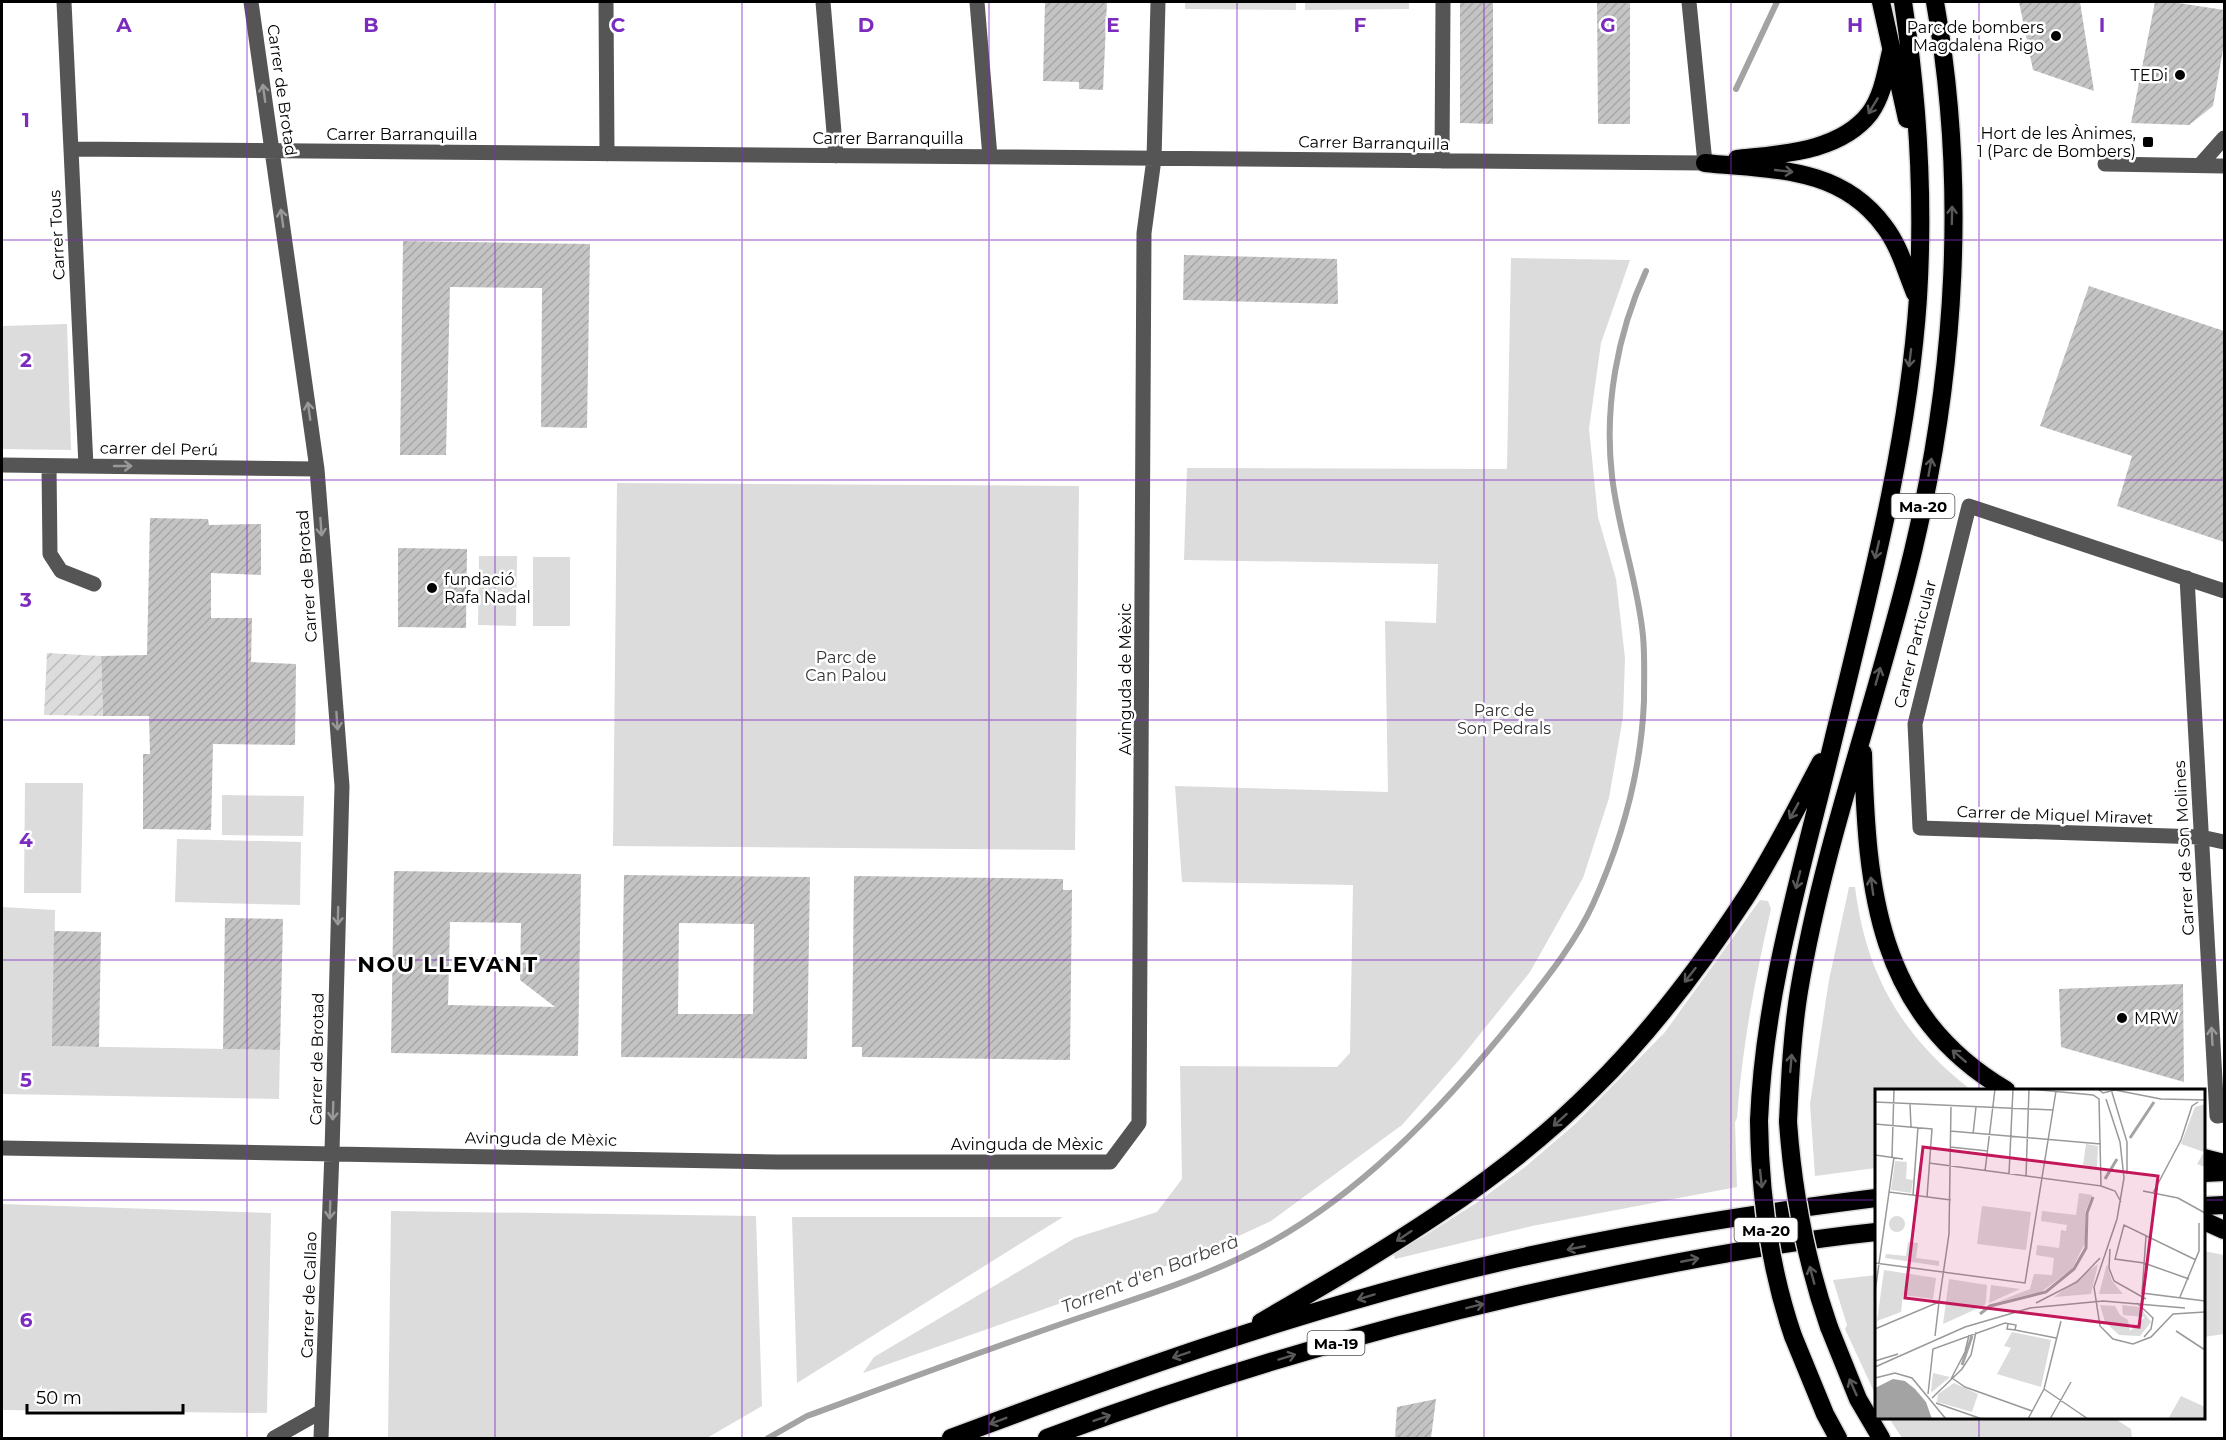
<svg xmlns="http://www.w3.org/2000/svg" width="2226" height="1440" font-family="Montserrat,sans-serif">
	<style>
		.green { fill: #dcdcdc }
		.garden { fill: url(#garden-furrows) }
		.lines { fill: none; stroke-linecap: round; stroke-linejoin: round }
		.stream { stroke: #a3a3a3; stroke-width: 6 }
		.building { fill: url(#building-hatch); fill-rule: evenodd }
		.highway-casing { stroke: #dbdbdb; stroke-width: 21 }
		.minor { stroke: #555; stroke-width: 15 }
		.highway { stroke: #000; stroke-width: 18 }
		.highway-bridge-casing { stroke: #dbdbdb; stroke-width: 21; stroke-linecap: butt }
		.highway-bridge { stroke: #000; stroke-width: 18 }
		.oneway { stroke: #999 }
		.oneway2 { stroke: #595959 }
		.grid { fill: none; stroke: #7b2cbf; stroke-width: 1.5; stroke-opacity: 0.55 }
		.poi-dot { fill: #000; stroke: #fff; stroke-width: 2 }
		.labels { text-anchor: middle; dominant-baseline: central; stroke-width: 5; stroke-linejoin: round; paint-order: stroke }
		.shield { fill: #fff; stroke: #4c4c4c; stroke-width: 1.5 }
		.shield-label { font-size: 15px; font-weight: bold; fill: #000 }
		.poi-label { font-size: 16px; fill: #000; stroke: #fff; text-anchor: end }
		.street-label { font-size: 16px; fill: #000; stroke: #fff }
		.park-label { font-size: 16px; fill: #333; stroke: #fff }
		.water-label { font-size: 18px; font-style: italic; fill: #444; stroke: #fff }
		.district-label { font-size: 22px; font-weight: bold; letter-spacing: 1.5px; fill: #000; stroke: #fff }
		.inset-river { fill: none; stroke: #a3a3a3; stroke-width: 3 }
		.inset-road { fill: none; stroke: #999; stroke-width: 1.5 }
		.view { fill: #c2185b; fill-opacity: 0.15; stroke: #c2185b; stroke-width: 3 }
		.inset-edge { fill: none; stroke: #000; stroke-width: 3 }
		.grid-label { font-size: 20px; text-anchor: middle; font-weight: bold; fill: #7b2cbf; stroke: #fff; stroke-width: 5; stroke-linejoin: round; paint-order: stroke }
	</style>
	<defs>
		<pattern id="garden-furrows" width="10" height="10" patternUnits="userSpaceOnUse" patternTransform="scale(1.5)"><rect width="10" height="10" fill="#dcdcdc"/><path d="M-1 1l2-2M0 10L10 0M9 11l2-2" fill="none" stroke="#bbb"/></pattern>
		<pattern id="building-hatch" width="6" height="6" patternUnits="userSpaceOnUse" patternTransform="scale(1.5)"><rect width="6" height="6" fill="#c4c4c4"/><path d="M-1 1l2-2M0 6l6-6M5 7l2-2" fill="none" stroke="#a7a7a7"/></pattern>
	</defs>
	<rect width="100%" height="100%" fill="#fff"/>
	<path class="green" d="M1185,2H1296V10L1185,9Z
		M1305,2H1409V9L1305,10Z
		M1511,258L1630,260L1601,343L1589,429L1598,517L1616,579L1625,658L1623,717L1609,798L1583,878L1530,972L1460,1059L1402,1125L1271,1221L1200,1254L863,1373L874,1357L1075,1238L1157,1212L1182,1179L1180,1066L1337,1067L1350,1053L1353,885L1182,882L1175,786L1388,792L1385,621L1436,623L1438,564L1184,560L1187,468L1507,469Z
		M67,324L71,450L2,449V326Z
		M617,483L1079,486L1075,850L613,846Z
		M479,556H517L516,626L478,625Z
		M533,557H570V626H533Z
		M25,783H83L81,893H24Z
		M222,795L304,796L303,836L222,835Z
		M177,839L301,842L300,905L175,902Z
		M1849,887H1855C1866,975 1902,1036 1971,1090H1876V1168L1815,1176L1810,1104L1829,980Z
		M1760,900L1768,901L1771,909C1755,979 1742,1047 1737,1118L1735,1122L1737,1187L1532,1226L1395,1259L1393,1253L1423,1237L1476,1203L1525,1167L1575,1124L1665,1032Z
		M2,907L55,910L53,1046L280,1050L279,1099L2,1094Z
		M2,1204L271,1213L267,1413L2,1410Z
		M391,1211L756,1216L762,1406L707,1438H388Z
		M792,1217H1063L797,1383Z
		M2204,1251L2224,1255V1334L2204,1337Z
		M1876,1275V1396L1845,1329L1847,1325L1833,1280Z
		M1889,1418H2114L2131,1429L2132,1438H1902Z"/>
	<path class="garden" d="M47,653L101,656L103,716L44,715Z"/>
	<g class="lines">
		<path class="stream" d="M1736,89L1777,2
			M768,1438L807,1416C894,1384 980,1352 1067,1322C1125,1302 1186,1284 1242,1257C1354,1204 1444,1107 1520,1012C1546,979 1575,943 1593,904C1622,840 1641,771 1644,701C1644,680 1645,657 1643,636C1638,582 1618,530 1612,476C1604,407 1617,334 1646,271"/>
	</g>
	<path class="building" d="M1045,2H1107L1103,90L1079,89V82L1043,81Z
		M1460,2H1493V124L1460,123Z
		M1597,2H1630V124H1598Z
		M2019,2H2080L2094,91L2033,70Z
		M2155,2H2172L2224,10V44L2213,106L2189,125L2131,123Z
		M403,241L590,244L587,428L541,427L542,288L450,287L446,455H400Z
		M1184,255L1337,259L1338,304L1183,300Z
		M2089,286L2224,331V542L2117,506L2132,456L2040,426Z
		M150,518L208,519L209,525L261,524V575L211,573V618H252L251,662L296,664L295,745L213,744L211,830L143,829V754H150L149,716H103L101,656L147,655Z
		M398,548L467,549L466,628L398,627Z
		M394,871L581,874L578,1056L391,1053ZM450,922L521,923L520,980L555,1007L448,1005Z
		M624,875L810,877L807,1059L621,1057ZM679,923L754,924L753,1014H678Z
		M854,876L1063,879V890H1072L1070,1060L862,1057V1047H852Z
		M225,918L283,919L280,1050L223,1049Z
		M54,931L101,932L99,1047L52,1046Z
		M2183,984L2184,1082L2061,1047L2059,989Z
		M1436,1399L1431,1438H1395L1397,1407Z"/>
	<g class="lines">
		<defs>
			<path id="highway" d="M1881,2L1907,119
				M1737,159C1781,154 1840,152 1870,113C1883,95 1886,72 1891,51
				M1705,163C1772,170 1840,166 1884,226C1899,245 1906,271 1915,293
				M1863,753C1867,889 1876,1013 2006,1090
				M1759,1121C1764,991 1803,867 1833,741C1868,595 1908,447 1918,298C1924,199 1918,99 1903,2
				M1788,1122C1790,1078 1792,1034 1799,991C1824,840 1879,696 1914,547C1956,370 1967,181 1935,2
				M2204,1158L2224,1163
				M2204,1173L2224,1172
				M2204,1206L2224,1205
				M2204,1221L2224,1230
				M1261,1322C1378,1254 1498,1185 1594,1088C1652,1031 1702,964 1746,897C1774,854 1797,807 1821,762
				M1829,1327L1858,1399L1881,1438
				M1793,1336L1825,1414L1838,1438
				M951,1438C1092,1385 1234,1334 1380,1293C1541,1247 1710,1219 1876,1198
				M1047,1438C1224,1371 1406,1319 1591,1280C1685,1260 1780,1242 1876,1232"/>
		</defs>
		<use href="#highway" class="highway-casing"/>
		<path class="minor" d="M64,2L86,466
			M251,2L317,469L342,786L332,1152L321,1438
			M606,2L607,154
			M823,2L836,156
			M977,2L990,157
			M71,149L1705,163L1689,2
			M1442,161L1443,2
			M2105,164L2224,166
			M2200,165L2224,138
			M2,465L317,469
			M49,466L50,554L61,571L94,584
			M2187,578L2217,1116L2224,1115
			M2224,591L1969,506L1915,724L1920,828L2201,837L2224,842
			M2,1148L777,1162H1110L1139,1123L1144,233L1154,159L1158,2
			M274,1438L322,1411"/>
		<use href="#highway" class="highway"/>
		<defs>
			<path id="highway-bridge" d="M1759,1121C1760,1195 1769,1266 1793,1336
				M1788,1122C1793,1193 1806,1261 1829,1327"/>
		</defs>
		<use href="#highway-bridge" class="highway-bridge-casing"/>
		<use href="#highway-bridge" class="highway-bridge"/>
	</g>
	<defs><path id="oneway-shaft" d="M-6 0H5M1.5-3L5.5 0L1.5 3" fill="none" stroke-width="1.6" stroke-linecap="round" stroke-linejoin="round" transform="scale(1.5)"/></defs>
	<g class="oneway">
		<use href="#oneway-shaft" transform="translate(264 93) rotate(-98)"/>
		<use href="#oneway-shaft" transform="translate(282 218) rotate(-98)"/>
		<use href="#oneway-shaft" transform="translate(309 411) rotate(-98)"/>
		<use href="#oneway-shaft" transform="translate(123 466)"/>
		<use href="#oneway-shaft" transform="translate(321 527) rotate(86)"/>
		<use href="#oneway-shaft" transform="translate(337 721) rotate(86)"/>
		<use href="#oneway-shaft" transform="translate(338 916) rotate(91)"/>
		<use href="#oneway-shaft" transform="translate(2212 1036) rotate(-93)"/>
		<use href="#oneway-shaft" transform="translate(333 1111) rotate(92)"/>
		<use href="#oneway-shaft" transform="translate(330 1210) rotate(92)"/>
	</g>
	<g class="oneway2">
		<use href="#oneway-shaft" transform="translate(1873 106) rotate(121)"/>
		<use href="#oneway-shaft" transform="translate(1784 171) rotate(6)"/>
		<use href="#oneway-shaft" transform="translate(1952 215) rotate(-89)"/>
		<use href="#oneway-shaft" transform="translate(1910 358) rotate(97)"/>
		<use href="#oneway-shaft" transform="translate(1930 467) rotate(-80)"/>
		<use href="#oneway-shaft" transform="translate(1877 550) rotate(103)"/>
		<use href="#oneway-shaft" transform="translate(1878 676) rotate(-74)"/>
		<use href="#oneway-shaft" transform="translate(1794 811) rotate(119)"/>
		<use href="#oneway-shaft" transform="translate(1798 880) rotate(104)"/>
		<use href="#oneway-shaft" transform="translate(1872 886) rotate(-98)"/>
		<use href="#oneway-shaft" transform="translate(1690 975) rotate(128)"/>
		<use href="#oneway-shaft" transform="translate(1959 1056) rotate(-139)"/>
		<use href="#oneway-shaft" transform="translate(1791 1063) rotate(-85)"/>
		<use href="#oneway-shaft" transform="translate(1560 1120) rotate(138)"/>
		<use href="#oneway-shaft" transform="translate(1761 1179) rotate(84)"/>
		<use href="#oneway-shaft" transform="translate(1404 1236) rotate(146)"/>
		<use href="#oneway-shaft" transform="translate(1576 1248) rotate(169)"/>
		<use href="#oneway-shaft" transform="translate(1690 1260) rotate(-11)"/>
		<use href="#oneway-shaft" transform="translate(1812 1275) rotate(-105)"/>
		<use href="#oneway-shaft" transform="translate(1366 1297) rotate(163)"/>
		<use href="#oneway-shaft" transform="translate(1475 1306) rotate(-14)"/>
		<use href="#oneway-shaft" transform="translate(1181 1355) rotate(161)"/>
		<use href="#oneway-shaft" transform="translate(1287 1357) rotate(-17)"/>
		<use href="#oneway-shaft" transform="translate(1853 1387) rotate(-114)"/>
		<use href="#oneway-shaft" transform="translate(1102 1418) rotate(-19)"/>
		<use href="#oneway-shaft" transform="translate(998 1421) rotate(159)"/>
	</g>
	<path class="grid" d="M247,2V1438M495,2V1438M742,2V1438M989,2V1438M1237,2V1438M1484,2V1438M1731,2V1438M1979,2V1090M2,240H2224M2,480H2224M2,720H2224M2,960H2224M2,1200H1876M2204,1200H2224M1979,1418V1438"/>
	<g class="poi-dot">
		<circle cx="2056" cy="36" r="6"/>
		<circle cx="2180" cy="75" r="6"/>
		<rect x="2142" y="136" width="12" height="12" rx="3"/>
		<circle cx="432" cy="588" r="6"/>
		<circle cx="2122" cy="1018" r="6"/>
	</g>
	<g class="labels">
		<g class="shield">
			<rect x="1891.5" y="494" width="63" height="24" rx="4.5"/>
			<rect x="1734.5" y="1218" width="63" height="24" rx="4.5"/>
			<rect x="1307.5" y="1331" width="57" height="24" rx="4.5"/>
		</g>
		<g class="shield-label">
			<text x="1923" y="506">Ma-20</text>
			<text x="1766" y="1230">Ma-20</text>
			<text x="1336" y="1343">Ma-19</text>
		</g>
		<g class="poi-label">
			<text x="2044" y="27">Parc de bombers<tspan x="2044" dy="18">Magdalena Rigo</tspan></text>
			<text x="2168" y="75">TEDi</text>
			<text x="2136" y="133">Hort de les Ànimes,<tspan x="2136" dy="18">1 (Parc de Bombers)</tspan></text>
			<text x="444" y="579" text-anchor="start">fundació<tspan x="444" dy="18">Rafa Nadal</tspan></text>
			<text x="2134" y="1018" text-anchor="start">MRW</text>
		</g>
		<g class="street-label">
			<text transform="translate(282 90) rotate(82)">Carrer de Brotad</text>
			<text x="402" y="134">Carrer Barranquilla</text>
			<text x="888" y="138">Carrer Barranquilla</text>
			<text transform="translate(1374 143) rotate(1)">Carrer Barranquilla</text>
			<text transform="translate(57 235) rotate(-93)">Carrer Tous</text>
			<text transform="translate(159 449) rotate(1)">carrer del Perú</text>
			<text transform="translate(307 576) rotate(-94)">Carrer de Brotad</text>
			<text transform="translate(1915 644) rotate(-76)">Carrer Particular</text>
			<text transform="translate(1125 679) rotate(-90)">Avinguda de Mèxic</text>
			<text transform="translate(2055 815) rotate(2)">Carrer de Miquel Miravet</text>
			<text transform="translate(2184 848) rotate(-93)">Carrer de Son Molines</text>
			<text transform="translate(317 1059) rotate(-89)">Carrer de Brotad</text>
			<text transform="translate(541 1139) rotate(1)">Avinguda de Mèxic</text>
			<text x="1027" y="1144">Avinguda de Mèxic</text>
			<text transform="translate(309 1295) rotate(-88)">Carrer de Callao</text>
		</g>
		<g class="park-label">
			<text x="846" y="657">Parc de<tspan x="846" dy="18">Can Palou</tspan></text>
			<text x="1504" y="710">Parc de<tspan x="1504" dy="18">Son Pedrals</tspan></text>
		</g>
		<g class="water-label">
			<text transform="translate(1150 1274) rotate(-21)">Torrent d'en Barberà</text>
		</g>
		<g class="district-label">
			<text x="448" y="964">NOU LLEVANT</text>
		</g>
	</g>
	<g transform="translate(1875 1089)">
		<rect width="330" height="330" fill="#fff"/>
		<path d="M330,15V78L322,75L329,63L306,55L320,18ZM211,55L223,57L222,78L208,76ZM20,72L32,73L31,90L38,91L36,104L16,101ZM204,104L217,106L210,123V154L197,180L166,203L122,213L155,200L159,185L177,186L179,169L161,166L162,156L184,159L186,141L191,142L192,136L166,132L167,122L201,126ZM107,117L156,123L151,161L102,155ZM14 135a8 8 0 1 1 16 0a8 8 0 1 1-16 0ZM33,153L43,154L41,169L64,172V177L10,169L11,165L31,167ZM223,175L216,205L179,208ZM232,175L237,192L248,205H224ZM9,181L61,189L58,210L28,206L26,223L2,232ZM74,190L112,196L111,211L110,216L68,235ZM116,196L145,200L114,214ZM225,216L240,217L245,226L253,231L255,242L270,228L248,226L247,216L265,218L276,233L265,247L244,246L230,233ZM137,243L176,251L166,298L122,285L136,259L129,257ZM58,284L75,288L57,303L56,302ZM79,294L103,305L97,323L62,313L63,305ZM306,307L330,318V330H293Z" fill="#dcdcdc"/>
		<path d="M18,290L30,292L40,300L51,313L57,330H0V299Z" fill="#a3a3a3"/>
		<path class="inset-river" d="M255,49L279,13M230,90L242,70M105,225L115,217L171,203L199,180L211,159L212,124L218,108M87,276L97,247"/>
		<path class="inset-road" d="M223,0L228,4L240,1L286,10L330,11M236,0L252,53V85M231,10L245,53L249,89L242,130L219,198L225,237L238,250L258,255L276,248L298,225L330,223M0,13L178,21M35,15L36,38M0,35L57,40L52,108M75,42L226,55M98,45L101,18M75,58L113,62M0,66L28,70M17,68L19,0M54,74L226,97L224,10L218,6L154,0M110,82L120,0M134,85L138,0M151,87L154,0M226,97L240,102L246,113M268,102L303,109L330,124M14,103L76,111M278,104L306,51L317,17L323,13M38,106L43,38M271,147L267,204L330,212M235,160L234,179L239,192L271,210M0,174L150,194L181,2M314,190L269,174L240,170L249,136L321,171M0,203L19,68M305,208L324,162V134M161,214L202,193L225,169M262,214L278,229L276,240L269,248M0,240L64,213L74,145L76,16M140,241L181,249M301,242L330,261M60,247L64,213M0,272L23,265M0,278L90,238L155,219L228,212L310,219M0,289L20,284L37,289L71,330M77,289L90,298L157,322M76,290L90,263L94,246M169,300L213,330M53,305L58,260L130,234L141,236L140,241L132,240L133,235M57,309L87,280L96,266L101,243M61,314L107,330M153,330L169,300L186,232M175,330L196,293"/>
		<path class="view" d="M48,58L283,87L264,238L30,209Z"/>
		<rect width="330" height="330" class="inset-edge"/>
	</g>
	<g class="grid-label">
		<text x="124" y="32">A</text>
		<text x="371" y="32">B</text>
		<text x="618" y="32">C</text>
		<text x="866" y="32">D</text>
		<text x="1113" y="32">E</text>
		<text x="1360" y="32">F</text>
		<text x="1608" y="32">G</text>
		<text x="1855" y="32">H</text>
		<text x="2102" y="32">I</text>
		<text x="26" y="127">1</text>
		<text x="26" y="367">2</text>
		<text x="26" y="607">3</text>
		<text x="26" y="847">4</text>
		<text x="26" y="1087">5</text>
		<text x="26" y="1327">6</text>
	</g>
	<rect width="2226" height="1440" fill="none" stroke="#000000" stroke-width="6"/>
	<path d="M27 1404v9h156v-9" fill="none" stroke="#000000" stroke-width="3"/>
	<text x="36" y="1404" font-size="18" fill="#000000" stroke="#ffffff" stroke-width="4.5" paint-order="stroke">50 m</text>
</svg>
